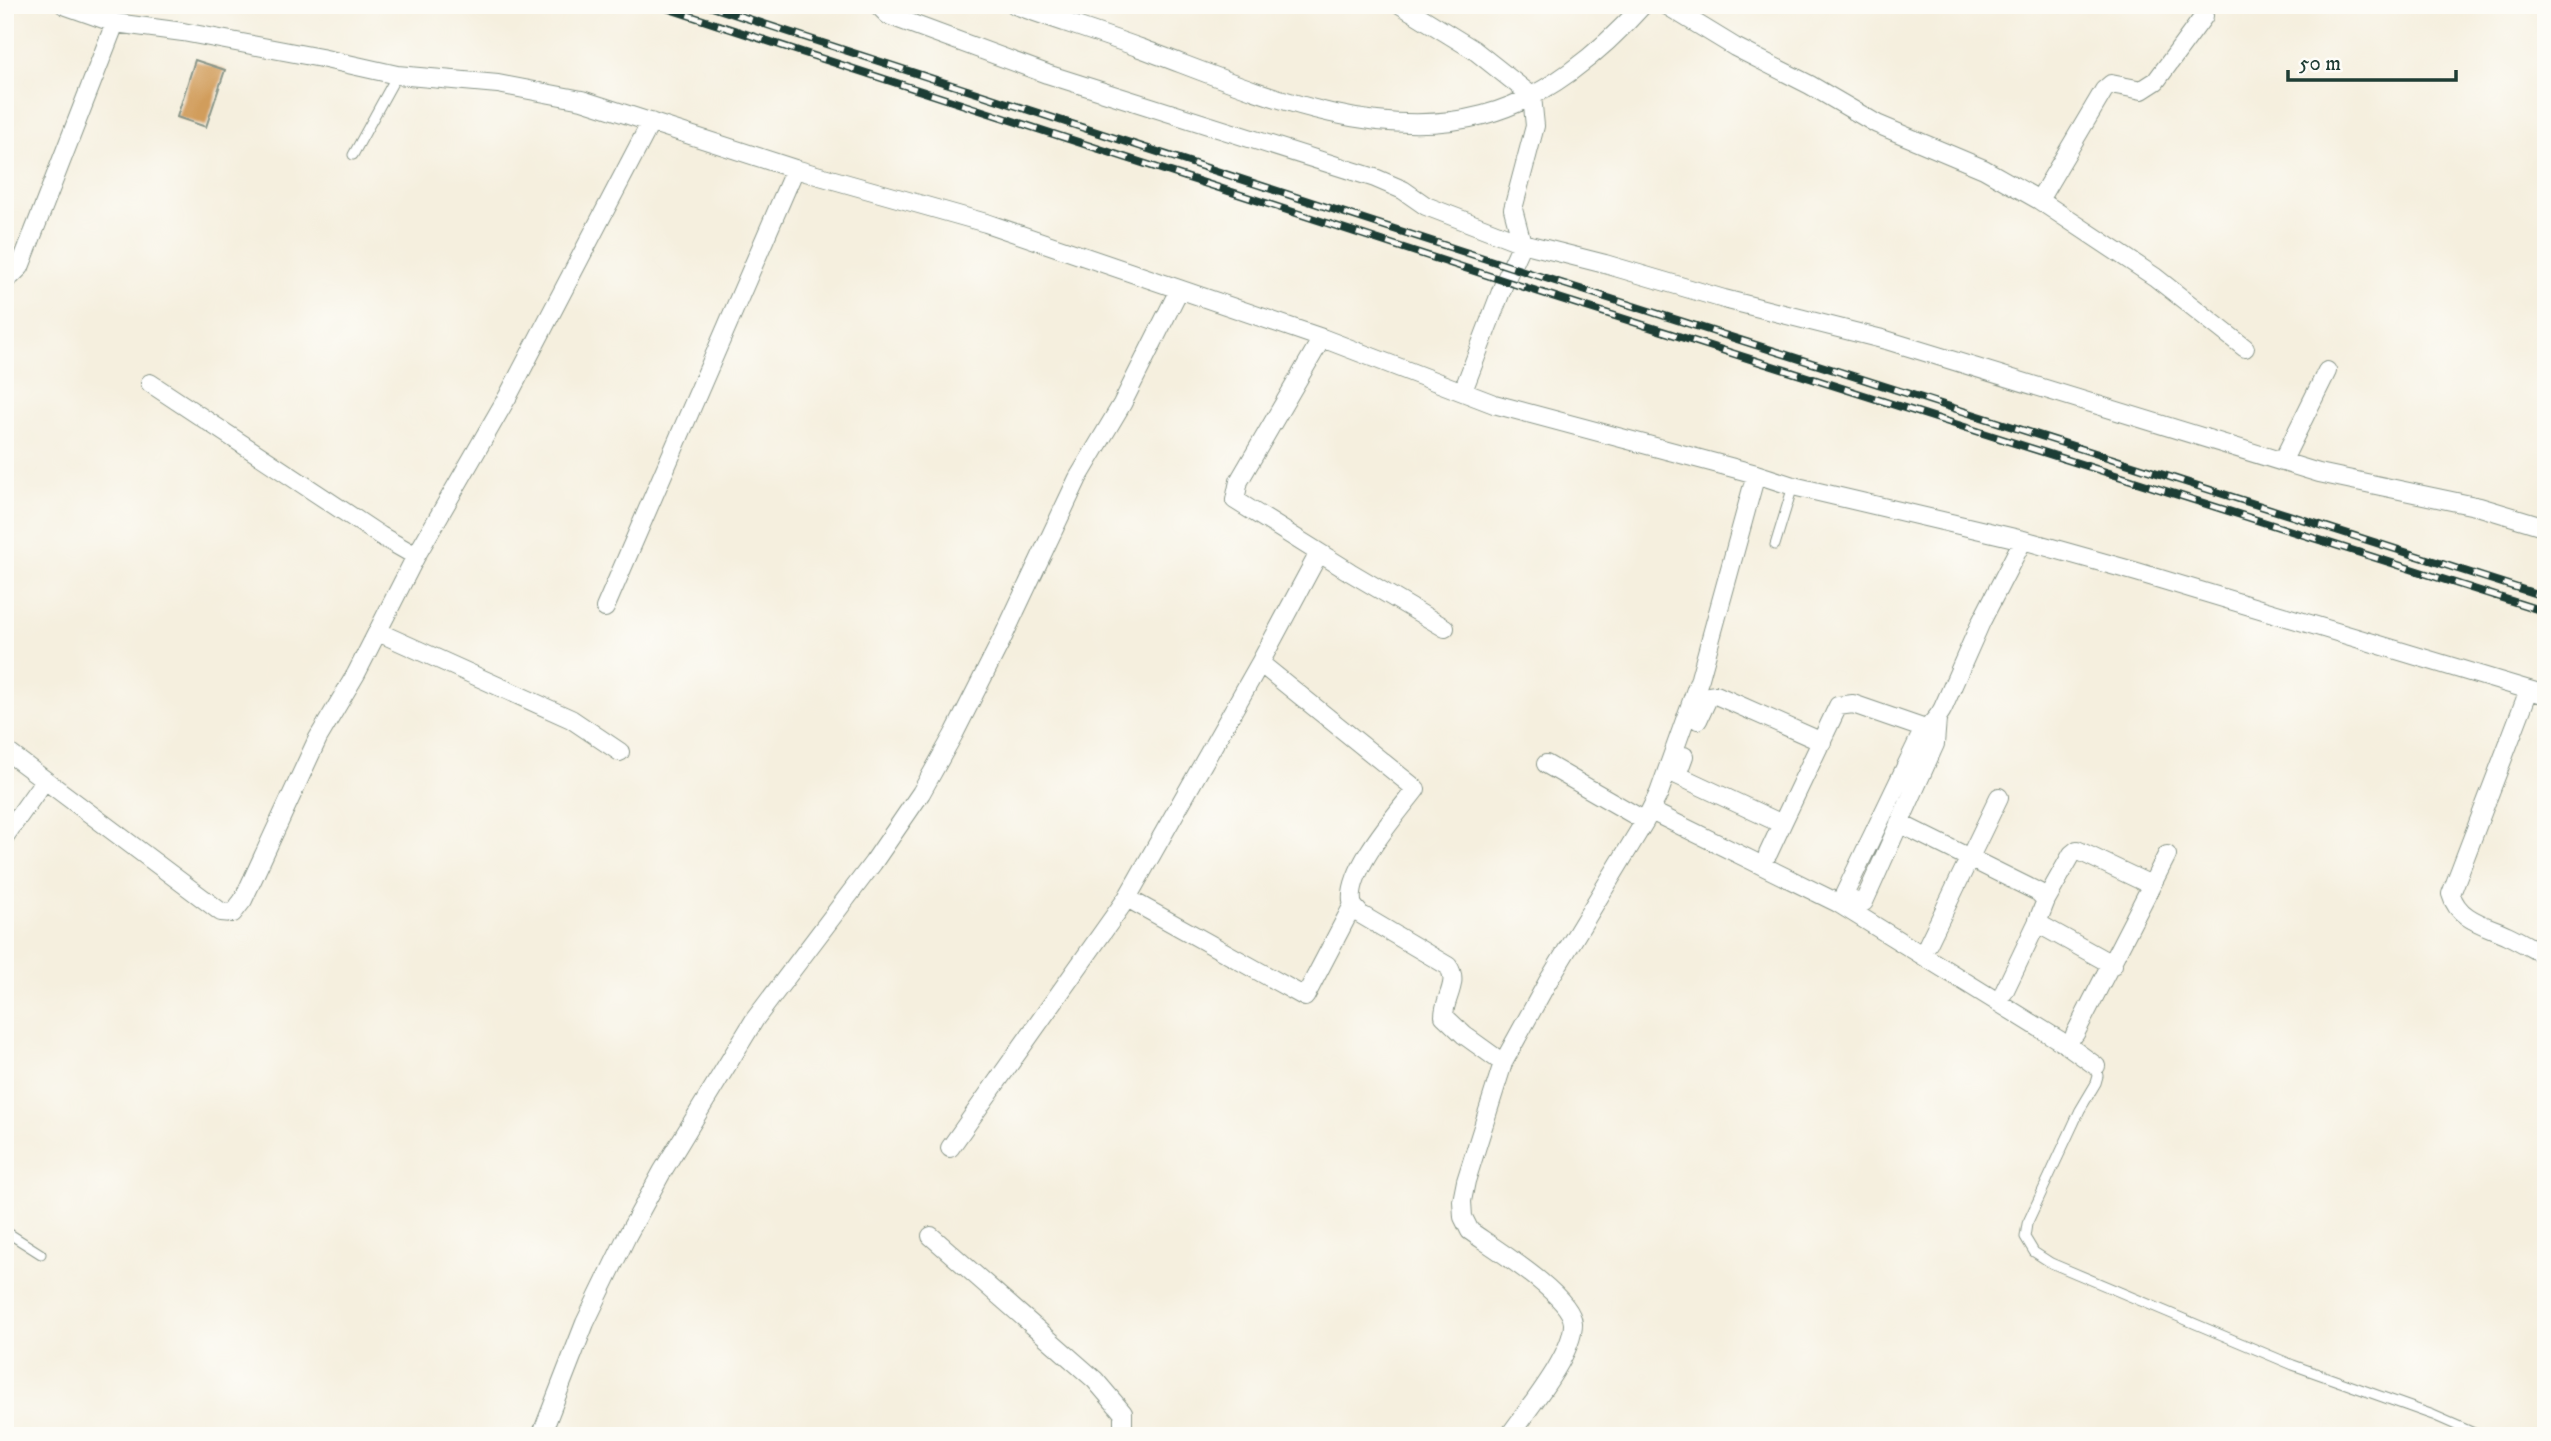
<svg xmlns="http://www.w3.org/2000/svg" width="2551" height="1441" font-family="'IM FELL DW Pica',serif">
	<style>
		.building { fill: #d19d5c }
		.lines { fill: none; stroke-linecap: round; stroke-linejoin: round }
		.service-casing { stroke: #8a9689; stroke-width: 11 }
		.minor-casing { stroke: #8a9689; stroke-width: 20 }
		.service { stroke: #fff; stroke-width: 9 }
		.minor { stroke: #fff; stroke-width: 18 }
		.rail-casing { stroke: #1f3d34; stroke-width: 8 }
		.rail { stroke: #fdfcf7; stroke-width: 5; stroke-dasharray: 16; stroke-linecap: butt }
	</style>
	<rect width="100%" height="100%" fill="#fdfcf7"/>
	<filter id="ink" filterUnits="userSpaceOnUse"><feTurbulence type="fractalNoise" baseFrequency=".0143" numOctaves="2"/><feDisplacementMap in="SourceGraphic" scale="14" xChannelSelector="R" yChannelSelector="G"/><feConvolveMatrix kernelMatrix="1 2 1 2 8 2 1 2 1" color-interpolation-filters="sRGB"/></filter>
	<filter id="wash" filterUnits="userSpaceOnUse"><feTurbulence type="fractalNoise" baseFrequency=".00686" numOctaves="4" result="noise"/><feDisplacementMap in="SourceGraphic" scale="28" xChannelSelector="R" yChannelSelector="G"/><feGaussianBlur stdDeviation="1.57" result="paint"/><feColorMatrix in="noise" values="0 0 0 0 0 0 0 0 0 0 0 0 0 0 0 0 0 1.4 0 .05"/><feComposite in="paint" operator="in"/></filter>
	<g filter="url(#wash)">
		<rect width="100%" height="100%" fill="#f5efde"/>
		<g id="blocks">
			<path class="building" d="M195,60L225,70L206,127L177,117Z"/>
		</g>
	</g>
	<g filter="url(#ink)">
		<use href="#blocks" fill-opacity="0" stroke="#8a9689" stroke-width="2"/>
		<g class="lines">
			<defs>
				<path id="service" d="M353,155L397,75
					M1775,545L1793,486
					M2096,1066L2098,1076L2096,1083L2080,1110L2027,1224L2025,1237L2034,1252L2051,1263L2293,1365L2433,1415L2481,1436
					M5,1231L41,1254"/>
				<path id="minor" d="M64,5L115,23L183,32L321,58L397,75L498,84L582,100L795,169L986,223L1322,338L1494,404L1756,474L1793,486L2023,540L2137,572L2546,695
					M878,5L888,15L1047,74L1375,178L1403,190L1426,206L1522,243L1605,264L1724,299L1886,340L2319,473L2480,507L2546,527
					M1015,5C1057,20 1099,33 1140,48C1246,87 1369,145 1483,115C1545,99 1601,52 1643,5
					M1401,5L1474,50L1532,96L1535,126L1513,209L1522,243L1505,281L1463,391
					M1666,5L1735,47L1810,85L1877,124L1984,169L2039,200L2155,277L2245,348
					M2039,200L2104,90L2111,84L2142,90L2156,81L2204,16
					M5,278L11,276L20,267L115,23
					M1322,338L1239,481L1235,500L1350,572L1445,628
					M2282,462L2327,371
					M416,556L508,396L651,122
					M605,608L795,169
					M378,632L571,719L620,752
					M1260,663L1319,553
					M2529,690L2451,894C2458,920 2486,925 2507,935C2520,941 2533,949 2546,956
					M1937,719L1935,744L1864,902L1860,903L1843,897L1919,739C1926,727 1937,721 1943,708L1981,622L2023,540
					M1698,720L1709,696L1716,695L1822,742
					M5,750L221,912L233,913L243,900L318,738L356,674L416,556L381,536L150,383
					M1684,756L1677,775L1782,824L1838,706L1853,704L1934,732
					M1546,764L1645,821
					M1651,811L1838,903L2067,1045L2096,1066
					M1899,823L2038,892L2046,900L2037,923L2113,965
					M5,836L44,781
					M1768,854L1782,824
					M1127,898L1305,997L1353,905
					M2046,900L2072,854L2077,850L2151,885
					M1928,944L1999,797
					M2004,992L2037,923
					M2075,1034L2167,855
					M950,1148L1127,898L1260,663L1416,789C1397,814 1348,869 1352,901C1352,906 1357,910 1360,914L1448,966C1460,982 1444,998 1444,1016L1464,1035L1503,1063
					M931,1236L1095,1380L1123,1413V1430L1120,1436
					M541,1436L585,1323L627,1236L662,1172L755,1019L873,863L921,793L955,732L1002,639L1078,478L1122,404L1179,290
					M1509,1436C1527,1410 1574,1354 1573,1323C1571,1295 1494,1248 1470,1231L1463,1217L1462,1201L1466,1181L1503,1063L1547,983L1645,821L1659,793L1700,678L1756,474"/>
			</defs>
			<use href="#service" class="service-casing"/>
			<use href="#minor" class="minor-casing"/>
			<use href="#service" class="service"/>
			<use href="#minor" class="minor"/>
			<defs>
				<path id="rail" d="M657,5L1505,281L2546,612
					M706,5L1511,267L2546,597"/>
			</defs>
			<use href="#rail" class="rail-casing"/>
			<use href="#rail" class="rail"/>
		</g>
	</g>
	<rect width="2551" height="1441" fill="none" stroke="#fdfcf7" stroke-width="28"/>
	<path d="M2288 70v10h168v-10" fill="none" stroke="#1f3d34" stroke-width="3.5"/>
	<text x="2299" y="70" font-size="21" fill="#1f3d34" stroke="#fdfcf7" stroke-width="5" paint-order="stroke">50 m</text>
</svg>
